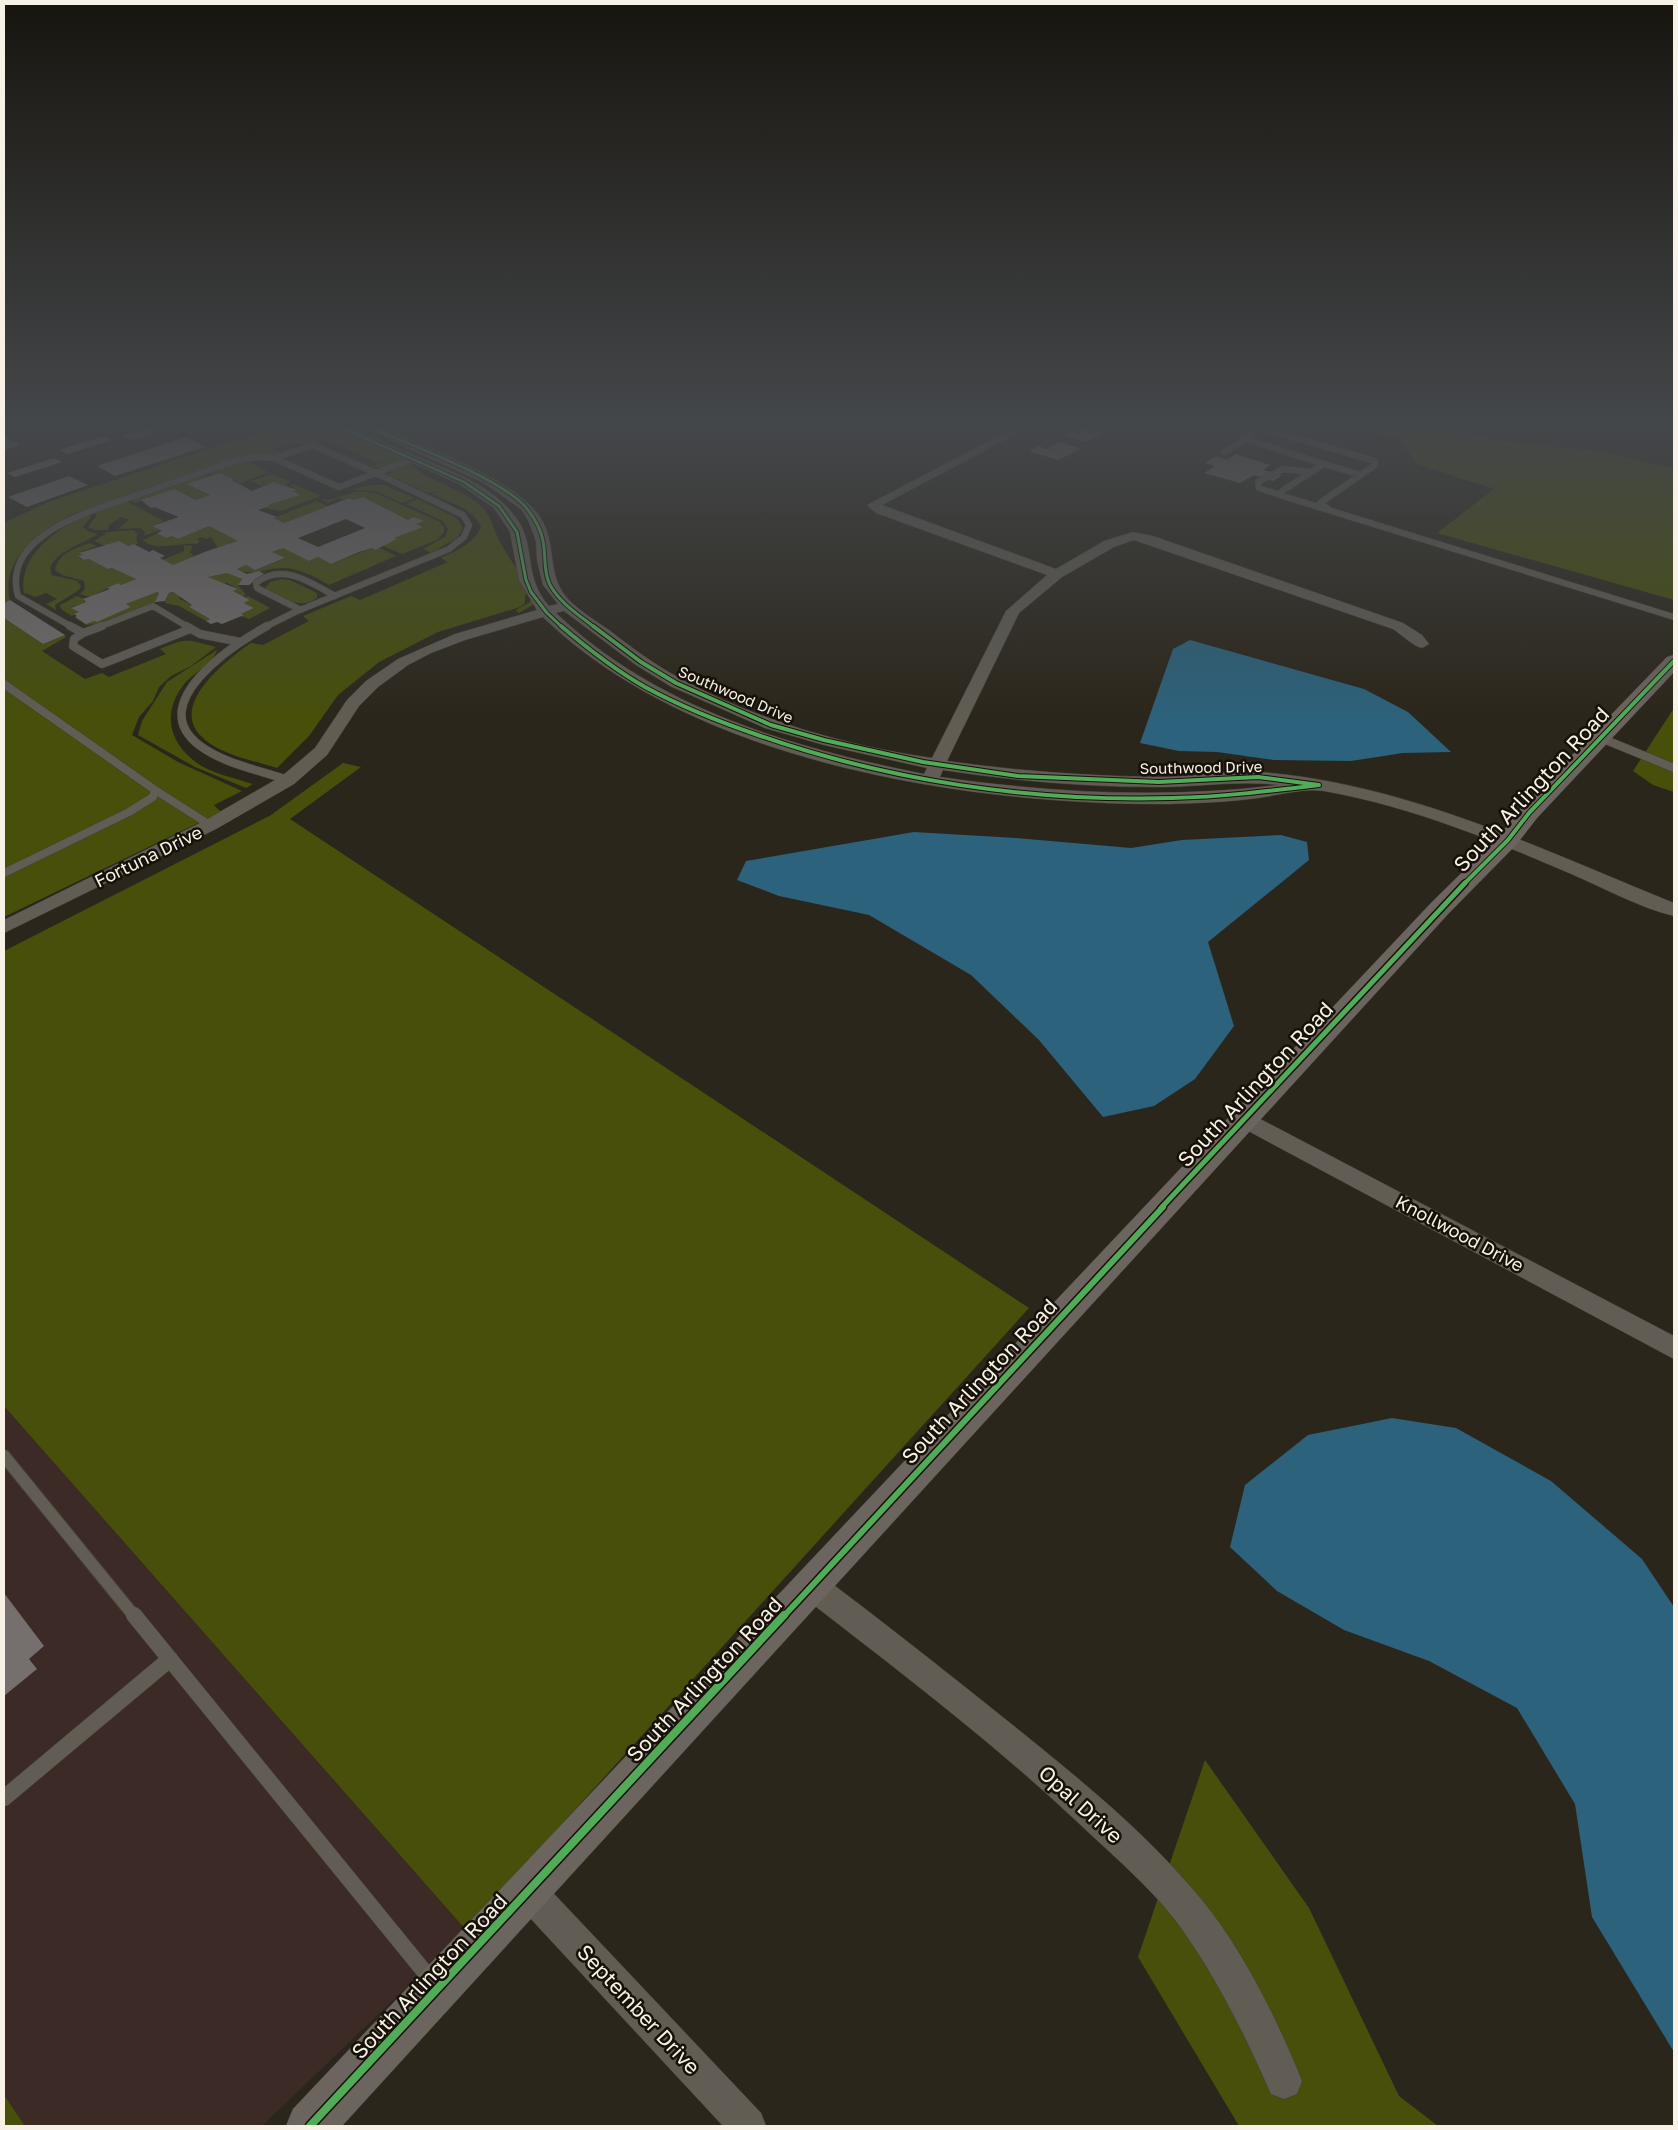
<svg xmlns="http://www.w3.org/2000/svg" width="1678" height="2130" font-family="'Golos Text',sans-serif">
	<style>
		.commercial { fill: #3c2a26 }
		.green { fill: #474f0a }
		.water { fill: #2c627b }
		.building { fill: #756f6e; fill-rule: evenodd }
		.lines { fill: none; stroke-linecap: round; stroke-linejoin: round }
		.service-far3-casing { stroke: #444037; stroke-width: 7 }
		.service-far2-casing { stroke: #444037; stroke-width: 9 }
		.service-far1-casing { stroke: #444037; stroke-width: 14 }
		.service-casing { stroke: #444037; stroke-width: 17 }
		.minor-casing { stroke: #444037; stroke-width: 1 }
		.secondary-casing { stroke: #444037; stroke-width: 1 }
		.service-far3 { stroke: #615d54; stroke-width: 6 }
		.service-far2 { stroke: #615d54; stroke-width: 8 }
		.service-far1 { stroke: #615d54; stroke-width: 12 }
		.service { stroke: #615d54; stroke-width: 16 }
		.minor { fill: #615d54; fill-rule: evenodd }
		.secondary { fill: #6c645e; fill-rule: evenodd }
		.cycleway-far4-casing { stroke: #161109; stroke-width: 5 }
		.cycleway-far3-casing { stroke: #161109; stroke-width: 6 }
		.cycleway-far2-casing { stroke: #161109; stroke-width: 8 }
		.cycleway-far1-casing { stroke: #161109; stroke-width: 9 }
		.cycleway-casing { stroke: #161109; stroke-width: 11 }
		.cycleway-far4 { stroke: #51ab58; stroke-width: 3 }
		.cycleway-far3 { stroke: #51ab58; stroke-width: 4 }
		.cycleway-far2 { stroke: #51ab58; stroke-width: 5 }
		.cycleway-far1 { stroke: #51ab58; stroke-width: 6 }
		.cycleway { stroke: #51ab58; stroke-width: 8 }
		.labels { text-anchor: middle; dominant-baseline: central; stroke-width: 5; stroke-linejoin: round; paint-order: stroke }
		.far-street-label { font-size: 15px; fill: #f8f1e5; stroke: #161109 }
		.street-label { font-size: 18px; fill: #f8f1e5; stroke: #161109 }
		.near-street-label { font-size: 21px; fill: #f8f1e5; stroke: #161109 }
	</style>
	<rect width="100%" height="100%" fill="#2b261b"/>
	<path class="commercial" d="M4,1406L466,1930L262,2126H25L4,2095Z"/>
	<path class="green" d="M291,422H329L405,459C425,482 458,486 480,505C492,516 493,529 500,542C510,560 523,577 533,594L534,604L519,613L516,610L530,602V598L527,594L525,595V603L520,607L438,632L379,662L338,695L309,736L277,768C253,760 218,755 200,735C170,703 228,659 251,643L263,645L309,621L303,616L351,596L360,600L448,562L441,558C457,550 474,544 481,527C472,508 450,502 431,494L438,491L428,493L389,475L393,471L384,467H371L379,463L323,439L304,445L287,444L274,449L281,453L250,456L75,513C42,529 0,558 10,600L4,603V523L48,502Z
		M1336,422H1423L1439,428L1517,443L1591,450L1674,468V600L1437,533L1494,489L1417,464L1399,439Z
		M246,461L269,472L240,483L228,476L213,475L207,472Z
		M204,474L209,476L188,484L210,495L196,500L174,489L135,503L129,500Z
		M272,474L291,482L282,486L273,482L262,486L251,481Z
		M294,484L321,496L281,511L264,508L269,506L268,505L299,495L293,491L297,489L289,486Z
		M369,485H384L415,498L402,503L376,491L351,490Z
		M359,491L378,494L440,522L444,527V532L437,540L402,554L383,546L396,539L394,538L422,527L416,524L423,521L414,517L408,520L363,497L354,500L349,498L343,500L339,498L328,503L321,499L329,500Z
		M418,499L457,518L463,528L457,538L431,553L423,549L445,537L448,529L443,521L406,504Z
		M126,501L164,521L152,526L160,530L144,536L145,532L140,528L118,529L129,520L121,517L109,525L108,530H95L88,527L96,516L95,512Z
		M316,501L328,506L284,523L274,518Z
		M90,513L92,515L83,527L88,531L98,534C87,542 42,556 52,575L77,581L81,586L79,590L55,605L56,610L46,604L57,599L46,593L35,597L26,593L24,594C17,554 59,528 90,513Z
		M209,526L238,541L218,548L211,537L206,539L201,537L197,539L200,542L196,544C182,542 153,552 143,540L158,533L166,538L172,536L178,539Z
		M133,530L138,534L136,539L138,543L135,545L106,546L94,541L108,532Z
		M90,543L97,546L80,552L83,555L78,557L84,560L89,559L108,569L112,568L136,579L121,585L118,583L90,597L80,594L85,589L84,581L62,575L55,570C58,553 76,548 90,543Z
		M184,545L193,546L190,552L195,557L173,565L163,560L184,551Z
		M283,548L309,561L318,557L331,564L372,548H380L396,556L329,585C314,577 302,569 285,568C267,567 254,577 237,569L246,565L255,570L284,559L272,552Z
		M227,573L242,579L238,585L246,595L243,596L233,591L238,589L227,583L222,584L208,577Z
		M282,579L290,580L315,592L317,594V598C302,610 278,599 265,588L270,582Z
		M156,592L159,593L155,603L96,624L86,625L74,617L86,623L94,621L97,622L131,607L126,604Z
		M169,593H174L181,596L178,598L192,605L189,607L210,619L206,621L179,606L165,603Z
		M77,596L85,599L83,600L86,602L71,607L79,612L72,616L61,609L60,605Z
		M248,596L270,608L249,619L241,616L243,615L241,614L254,608L244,603L250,600L245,597Z
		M4,618L43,644L65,635L66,637L42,651L85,679L102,673L109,677L166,654L160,649C189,637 186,640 216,647L191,666L171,676L159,687L153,701L139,717L132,735L178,762L242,791L214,805L221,812L4,917Z
		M217,650C213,663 194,673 185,683C164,709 166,738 193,760C208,773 235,778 253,784L246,788L195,767L138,735L142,721L167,682Z
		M1674,708V792L1653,785L1633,771Z
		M343,763L361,767L290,819L1029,1308L466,1930L4,1406V951L271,815Z
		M1205,1760L1309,1908L1399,2096L1438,2126H1239L1138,1957Z
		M4,2095L25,2126H4Z"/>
	<path class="water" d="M1190,640L1364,689L1408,712L1451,752L1403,753L1351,761L1274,760L1217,752L1179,751L1140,743L1173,649Z
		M914,832L1016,838L1131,848L1182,840L1281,835L1307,842L1309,860L1208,942L1234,1026L1195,1079L1154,1106L1103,1117L1039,1040L971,975L869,915L779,896L737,880L746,861Z
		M1392,1418L1456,1428L1551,1481L1642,1559L1674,1607V2052L1592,1917L1575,1804L1517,1708L1429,1661L1344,1630L1277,1591L1230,1547L1245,1485L1308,1435Z"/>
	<path class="building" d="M166,422L175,426L132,440L123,436Z
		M237,422H261L248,427Z
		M1083,427L1103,433L1086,442L1063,435Z
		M4,436L20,445L4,450Z
		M104,436L112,440L67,454L59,450Z
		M186,437L205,447L115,476L97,466Z
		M1060,442L1081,449L1058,460L1029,451L1039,446L1047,449Z
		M1236,454L1270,465L1263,470L1282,475L1273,481L1254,475L1240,483L1204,473L1215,466L1205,463L1216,456L1227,460Z
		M54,458L62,462L15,477L7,473Z
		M219,473L234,479L232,480L252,491L273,482L298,490L293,491L300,495L268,505L270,506L258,510L277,517L274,518L284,523L349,498L354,500L363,497L408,520L414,517L424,521L416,524L423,527L394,538L397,539L375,550L372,548L359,552L331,564L318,557L309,561L283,548L272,552L285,558L255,570L246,565L237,569L247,574L259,571L264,574L249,585H238L242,579L227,573L208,577L238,589L233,591L250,600L244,603L254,608L241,614L244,615L222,624L217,622L211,624L206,621L210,619L189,607L192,605L173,592L169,593L165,601L155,602L159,593L157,592L126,604L131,607L97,622L94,621L86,624L75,617L77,616L74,614L79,612L71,608L86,602L83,599L110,589L107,588L118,583L121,585L136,579L112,568L108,569L89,559L84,560L78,556L83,555L79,553L119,541L128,546L134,544L149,552L153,550L165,556L160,558L173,565L207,551L238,541L209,526L178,539L172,536L166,538L157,533L162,531L152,526L179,517L154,507L151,508L141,500L174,489L196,500L210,495L187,484ZM346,519L365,528L318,547L298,538Z
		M69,476L88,485L27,507L8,497Z
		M10,600L65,635L43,644L4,618V603Z
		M4,1593L44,1646L29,1659L37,1669L4,1696Z"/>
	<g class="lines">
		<defs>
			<path id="service-far3" d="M313,445L376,473L339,487L274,458Z
				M1224,452L1245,440
				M1324,464L1361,475
				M376,473L413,459
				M1283,496L1259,488L1258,482L1283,469L1312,472
				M1330,510L1320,503L1375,465V461L1264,429H1257L1243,438L1324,464L1282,491L1283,496L1674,617
				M299,609L257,588L256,583C282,562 310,582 335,596
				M72,627L18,596C0,533 98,509 140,494C172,483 203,472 235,461L256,457L274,458
				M99,627L153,606L188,627
				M265,627L295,612L449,549L464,537L469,525L463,515L376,473"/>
			<path id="service-far2" d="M70,626L83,633L102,626
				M186,626L200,634L240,642
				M267,626C233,645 144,703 199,745C224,764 259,770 288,780
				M83,633L74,639L73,646L102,664L190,629
				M4,684L155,790L153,797L129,812L4,873
				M1601,738L1674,768
				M155,790L210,825"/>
			<path id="service-far1" d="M4,1456L135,1617"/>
			<path id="service" d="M134,1615L432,1981
				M4,1798L170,1659"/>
			<path id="minor" d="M323,422H338C365,433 391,446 418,457C455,473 496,486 519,522C536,550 523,576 549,606L558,604L543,585L537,560L536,541L529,522L522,510L484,483L351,422H366C414,443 516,477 542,520C558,549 545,578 572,603C583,613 597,622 609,630C632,648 655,665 681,679C756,720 847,746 932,758L1006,611L1047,575L876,513L867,505L1025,422H1039L882,505L1056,569L1104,541L1133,532L1153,536L1403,623L1422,635L1429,644L1422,648C1414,647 1401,634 1393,629L1134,540L1114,547L1062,577L1019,613L947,761C1017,771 1087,776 1158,777C1191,777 1226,770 1259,772C1406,783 1540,849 1674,903V916C1640,908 1602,887 1569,873C1490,839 1409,806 1324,791C1304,788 1279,795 1258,798C1229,802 1198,803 1169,804C967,805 693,763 543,617L465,640L431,653L408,665L378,687L359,706L327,755L294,784L216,829L4,933V920L204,821L282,776L315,748L347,700L366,681L398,659L455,634L537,610L519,580L510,532L494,508L459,484ZM564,611L636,665L670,686L765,728L824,745L927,768L924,774C793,748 655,708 556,613ZM943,770C1014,781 1086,787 1158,787C1199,787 1239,780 1279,785C1166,799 1052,793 940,777Z
				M1245,1111L1674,1336V1359L1237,1125L1234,1119L1237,1113Z
				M812,1572L822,1576C891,1628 958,1681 1025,1735C1087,1785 1151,1838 1202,1900C1244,1952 1277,2019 1302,2081L1297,2094L1284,2099L1271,2094C1245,2035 1217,1978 1179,1925C1155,1892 1117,1859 1087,1831C998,1746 899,1671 802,1596L798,1586L802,1576Z
				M529,1875L541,1880L761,2113L766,2126H723L517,1904L512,1892L517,1880Z"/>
			<path id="secondary" d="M1674,655V672L1537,818L1516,845L1449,913L342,2126H286L293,2109L1431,903L1500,835L1521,808L1667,657Z"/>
		</defs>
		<use href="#service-far3" class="service-far3-casing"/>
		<use href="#service-far2" class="service-far2-casing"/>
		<use href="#service-far1" class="service-far1-casing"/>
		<use href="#service" class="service-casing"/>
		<use href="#minor" class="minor-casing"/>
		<use href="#secondary" class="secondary-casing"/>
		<use href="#service-far3" class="service-far3"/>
		<use href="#service-far2" class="service-far2"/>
		<use href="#service-far1" class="service-far1"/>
		<use href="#service" class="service"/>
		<use href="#minor" class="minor"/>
		<use href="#secondary" class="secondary"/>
		<defs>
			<path id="cycleway-far4" d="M329,422L464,482L499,506L517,532L526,580L531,592L547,613L562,627
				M357,422C396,439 506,479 528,510C535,519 541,530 543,541C546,555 543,572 550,585C560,603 579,615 594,627"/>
			<path id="cycleway-far3" d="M561,626C587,648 615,670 645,687C680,706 717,721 755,734C888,781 1031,802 1172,798C1221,797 1270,791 1319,785L1258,777L1159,782L1018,776L923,762L824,740L771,725L676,683L641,662L593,626
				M1464,884L1508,840L1529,813L1674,661"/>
			<path id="cycleway-far2" d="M1161,1208L1465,883"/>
			<path id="cycleway-far1" d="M783,1617L1163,1207"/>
			<path id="cycleway" d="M310,2126L784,1615"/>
		</defs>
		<use href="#cycleway-far4" class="cycleway-far4-casing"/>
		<use href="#cycleway-far3" class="cycleway-far3-casing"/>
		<use href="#cycleway-far2" class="cycleway-far2-casing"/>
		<use href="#cycleway-far1" class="cycleway-far1-casing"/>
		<use href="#cycleway" class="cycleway-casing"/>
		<use href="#cycleway-far4" class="cycleway-far4"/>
		<use href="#cycleway-far3" class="cycleway-far3"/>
		<use href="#cycleway-far2" class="cycleway-far2"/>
		<use href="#cycleway-far1" class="cycleway-far1"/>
		<use href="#cycleway" class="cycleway"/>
	</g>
	<linearGradient id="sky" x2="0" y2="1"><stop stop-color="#18150f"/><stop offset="0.59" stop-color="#44474a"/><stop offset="1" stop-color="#44474a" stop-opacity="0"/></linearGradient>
	<rect width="1678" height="720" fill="url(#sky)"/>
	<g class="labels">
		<g class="far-street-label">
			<text transform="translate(736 694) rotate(23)">Southwood Drive</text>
			<text transform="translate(1201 767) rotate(-1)">Southwood Drive</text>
		</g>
		<g class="street-label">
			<text transform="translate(148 856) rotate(-26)">Fortuna Drive</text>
			<text transform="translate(1460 1233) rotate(28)">Knollwood Drive</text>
		</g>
		<g class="near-street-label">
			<text transform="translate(1531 789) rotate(-47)">South Arlington Road</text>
			<text transform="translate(1255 1084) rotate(-47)">South Arlington Road</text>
			<text transform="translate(979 1381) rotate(-47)">South Arlington Road</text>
			<text transform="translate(704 1679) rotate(-47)">South Arlington Road</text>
			<text transform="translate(1081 1804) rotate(42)">Opal Drive</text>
			<text transform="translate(429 1976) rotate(-47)">South Arlington Road</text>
			<text transform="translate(639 2009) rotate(47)">September Drive</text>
		</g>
	</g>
	<rect width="1678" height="2130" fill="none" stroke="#f8f1e5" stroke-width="10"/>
</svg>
